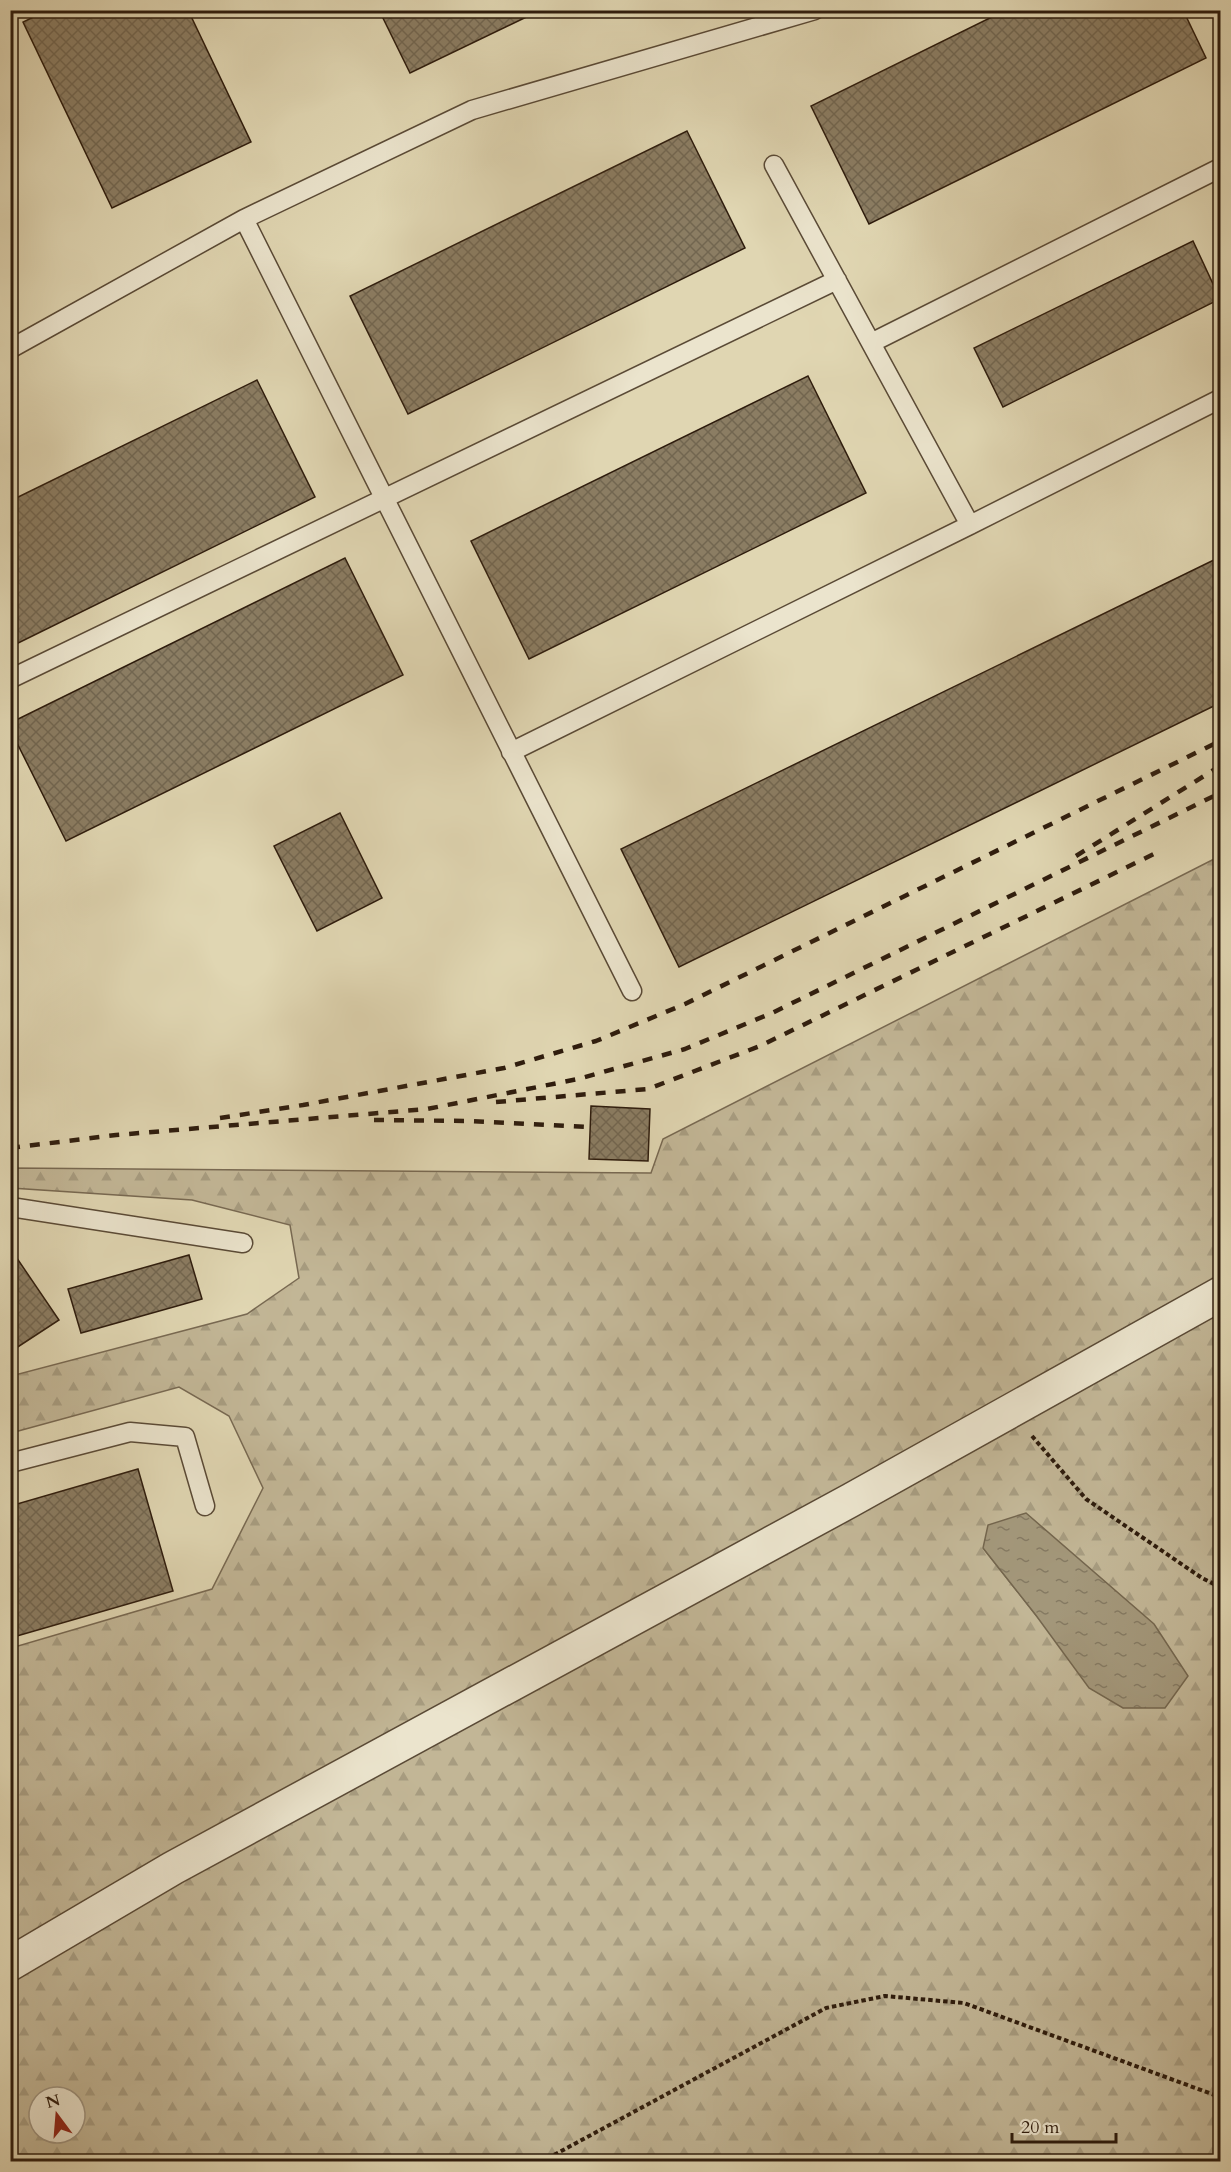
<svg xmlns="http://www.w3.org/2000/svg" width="1231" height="2172" font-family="Cardo,serif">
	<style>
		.forest { fill: url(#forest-firs); stroke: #786952; stroke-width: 1.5; fill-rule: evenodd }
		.water { fill: url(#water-ripples); stroke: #74664e; stroke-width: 1.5 }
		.building { fill: url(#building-cross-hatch); stroke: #2e1c0d; stroke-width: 1.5 }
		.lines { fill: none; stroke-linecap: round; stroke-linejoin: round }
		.lane-casing { stroke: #5a4a36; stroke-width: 21 }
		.street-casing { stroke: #5a4a36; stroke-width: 36 }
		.path { stroke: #2e1c0d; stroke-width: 4; stroke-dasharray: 4.5 3; stroke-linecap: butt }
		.lane { stroke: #ebe4cd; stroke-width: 18 }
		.street { stroke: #ebe4cd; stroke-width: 33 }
		.rail { stroke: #2e1c0d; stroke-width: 4.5; stroke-dasharray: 10 10; stroke-linecap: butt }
	</style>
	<defs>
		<pattern id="forest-firs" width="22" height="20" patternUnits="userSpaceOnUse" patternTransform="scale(1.5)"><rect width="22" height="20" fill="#c2b696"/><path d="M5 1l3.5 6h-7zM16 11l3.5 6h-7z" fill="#a79c80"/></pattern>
		<pattern id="water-ripples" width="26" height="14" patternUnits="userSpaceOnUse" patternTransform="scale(1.5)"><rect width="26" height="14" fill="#a3977a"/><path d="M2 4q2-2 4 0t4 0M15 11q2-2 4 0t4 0" fill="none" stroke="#857a62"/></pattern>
		<pattern id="building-cross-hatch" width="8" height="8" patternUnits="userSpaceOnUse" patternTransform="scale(1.5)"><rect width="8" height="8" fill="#8b7d63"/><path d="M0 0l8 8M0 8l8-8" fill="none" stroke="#726650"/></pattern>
	</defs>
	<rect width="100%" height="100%" fill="#e0d6b2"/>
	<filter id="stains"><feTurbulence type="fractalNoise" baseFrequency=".00333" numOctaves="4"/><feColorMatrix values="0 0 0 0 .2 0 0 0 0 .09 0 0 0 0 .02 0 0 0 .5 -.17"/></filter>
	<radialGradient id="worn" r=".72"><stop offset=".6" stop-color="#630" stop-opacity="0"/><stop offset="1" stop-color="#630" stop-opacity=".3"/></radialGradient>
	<path class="forest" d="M1220,856V2161H11V1648L212,1589L263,1488L229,1416L179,1387L11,1433V1376L247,1314L299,1278L290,1225L192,1200L11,1188V1168L651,1173L663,1139ZM984,1549L1124,1708L1035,1614ZM39,2097H75V2133H39Z"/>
	<path class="water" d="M1026,1513L1154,1624L1188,1676L1165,1708H1123L1089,1688L1035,1614L983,1548L988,1525Z"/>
	<path class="building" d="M48,10H188L251,142L112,208L23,22Z
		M379,10H541L410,73Z
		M1006,10H1183L1206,58L869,224L811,106Z
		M687,131L745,248L408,414L350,296Z
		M1193,241L1220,299L1003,407L974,348Z
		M808,376L866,493L529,659L471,541Z
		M257,380L315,497L10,647V501Z
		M1220,557V703L679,967L621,849Z
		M345,558L403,675L66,841L10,729V723Z
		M340,813L382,898L317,931L274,846Z
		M591,1106L650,1109L648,1161L589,1159Z
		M10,1248L59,1320L10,1352Z
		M189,1255L202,1299L81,1333L68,1289Z
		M138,1469L173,1591L10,1638V1506Z"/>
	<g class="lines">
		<defs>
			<path id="lane" d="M774,165L970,525
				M244,219L632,991
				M871,343L1220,168
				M10,349L244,219L472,110L815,10
				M10,679L837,280
				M511,752L970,525L1220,399
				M10,1210L17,1208L243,1243
				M10,1463L130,1432L185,1437L205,1506"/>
			<path id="street" d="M10,1964L173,1868L851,1500L1220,1294"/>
		</defs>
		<use href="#lane" class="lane-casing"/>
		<use href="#street" class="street-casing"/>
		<path class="path" d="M1032,1436L1086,1499L1202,1578L1220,1587
			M541,2162L826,2008L885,1996L964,2003L1220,2097"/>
		<use href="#lane" class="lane"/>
		<use href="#street" class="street"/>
		<path class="rail" d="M1076,856L1220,766
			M496,1102L648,1089L760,1046L1158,852
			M220,1118L303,1105L504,1068L596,1041L685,1004L1220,741
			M374,1120L470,1121L590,1127
			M10,1148L116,1135L427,1109L578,1079L685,1049L772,1013L1220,793"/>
	</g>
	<rect width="1231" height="2172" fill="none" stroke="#e0d6b2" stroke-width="36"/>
	<rect x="12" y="12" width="1207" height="2148" fill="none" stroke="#2e1c0d" stroke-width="3"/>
	<rect x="18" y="18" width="1195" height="2136" fill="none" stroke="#2e1c0d" stroke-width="1.5"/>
	<g transform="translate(57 2115) rotate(344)"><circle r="28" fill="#ebe4cd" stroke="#9f9480" stroke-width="1.5"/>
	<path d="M0-4.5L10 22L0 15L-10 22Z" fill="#8f2418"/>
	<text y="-9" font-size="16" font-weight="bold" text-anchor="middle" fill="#2e1c0d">N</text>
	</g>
	<path d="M1012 2133v9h104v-9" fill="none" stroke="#2e1c0d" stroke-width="3"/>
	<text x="1021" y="2133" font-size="18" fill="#2e1c0d" stroke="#ebe4cd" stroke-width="4.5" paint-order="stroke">20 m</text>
	<rect width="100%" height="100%" filter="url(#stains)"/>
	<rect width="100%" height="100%" fill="url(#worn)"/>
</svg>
